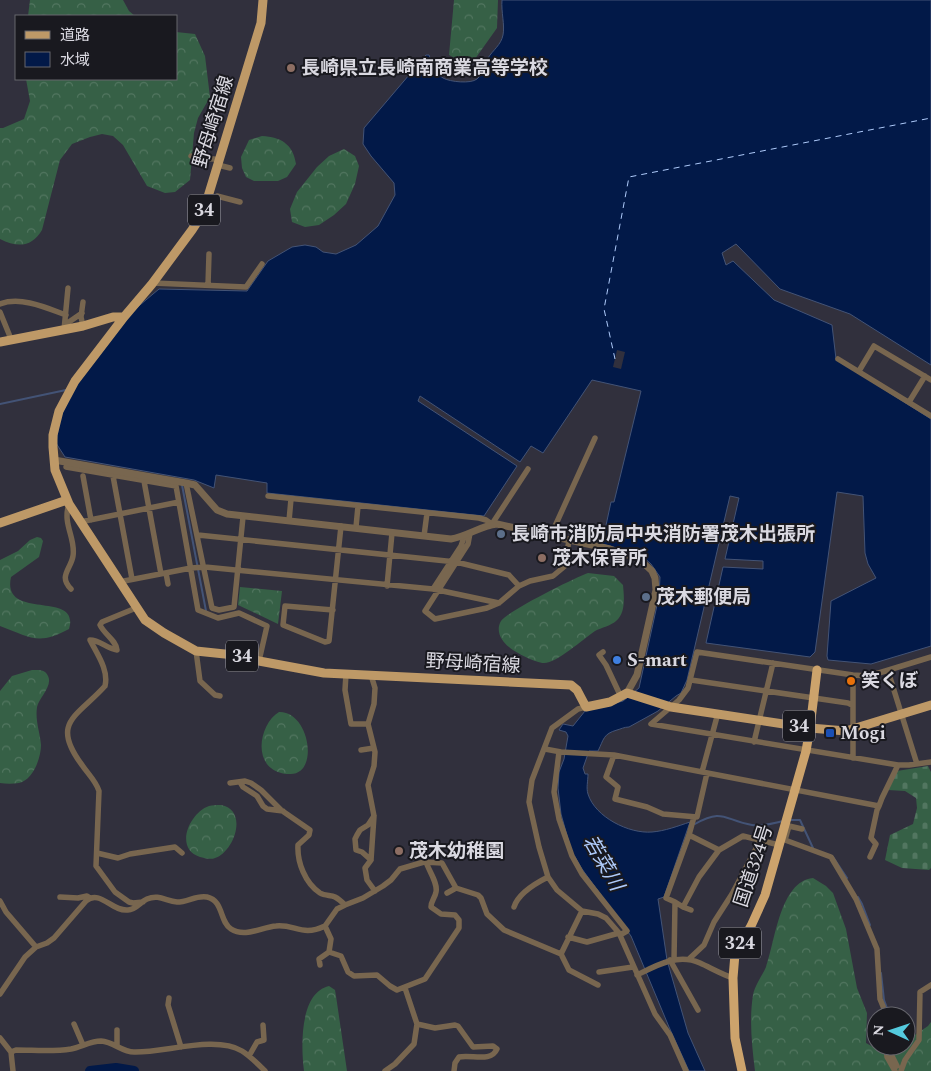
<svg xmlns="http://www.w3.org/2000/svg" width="931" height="1071" font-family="Spectral,'Noto Sans JP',serif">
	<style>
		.forest { fill: url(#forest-crowns) }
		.cemetery { fill: url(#cemetery-stones) }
		.water { fill: #021948; stroke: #435376 }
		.pier { fill: #31303d }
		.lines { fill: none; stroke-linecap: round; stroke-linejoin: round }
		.stream { stroke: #435376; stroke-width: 2 }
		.river { stroke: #021948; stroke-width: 10 }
		.ferry { stroke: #afcbfb; stroke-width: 1; stroke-dasharray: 6 5; stroke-linecap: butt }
		.minor { stroke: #78664f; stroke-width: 5.5 }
		.tertiary { stroke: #78664f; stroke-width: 7 }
		.primary { stroke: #be9967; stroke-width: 9 }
		.trunk { stroke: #cca36c; stroke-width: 9 }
		.education-dot { fill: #8d6e63; stroke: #19191f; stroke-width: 2 }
		.service-dot { fill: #5c6f8a; stroke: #19191f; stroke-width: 2 }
		.shop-dot { fill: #3f7fe0; stroke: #19191f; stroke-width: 2 }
		.food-dot { fill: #e8710a; stroke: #19191f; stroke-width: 2 }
		.transit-dot { fill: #1a4fb4; stroke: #19191f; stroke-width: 2 }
		.labels { text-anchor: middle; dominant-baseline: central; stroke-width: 4; stroke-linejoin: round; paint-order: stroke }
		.shield { fill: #19191f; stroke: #a09fa7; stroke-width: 1 }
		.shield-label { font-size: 18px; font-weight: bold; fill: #dad9e1 }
		.poi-label { font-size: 19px; font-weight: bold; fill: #dad9e1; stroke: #19191f; text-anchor: start }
		.street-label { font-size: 19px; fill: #dad9e1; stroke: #19191f }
		.water-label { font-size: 20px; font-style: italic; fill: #afcbfb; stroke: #19191f }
	</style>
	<defs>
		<pattern id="forest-crowns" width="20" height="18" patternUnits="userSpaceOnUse" patternTransform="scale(1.25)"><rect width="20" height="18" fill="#366046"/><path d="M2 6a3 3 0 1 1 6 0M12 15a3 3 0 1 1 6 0" fill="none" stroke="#527660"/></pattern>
		<pattern id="cemetery-stones" width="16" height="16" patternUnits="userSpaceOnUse" patternTransform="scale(1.25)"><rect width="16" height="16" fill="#366046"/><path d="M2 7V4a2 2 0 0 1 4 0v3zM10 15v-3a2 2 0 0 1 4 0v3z" fill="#527660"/></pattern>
	</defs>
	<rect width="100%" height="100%" fill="#31303d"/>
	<path class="forest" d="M30,0H123L129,11L135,16H28Z
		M454,0H498L497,28L470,66L449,55Z
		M176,32L195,34L205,56L210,97L198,118L194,133L190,180L175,192L165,193L147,186L123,145L113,136L102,134L90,137L72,144L60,160L42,230C32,247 18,248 0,239V128H3L24,119L30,101L26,79H176Z
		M262,136C281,137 293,144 296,164L287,177L278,181H254L246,177L242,168L241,157L249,140Z
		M344,149L355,156L359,166L355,184L346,204L334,215L319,225L305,227L292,222L290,209L297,192L317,167L329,156Z
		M37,537L41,538L43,541L39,557L11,577C1,622 81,589 69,629C38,646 30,637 0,626V560L18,551L30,540Z
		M588,573L614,576L623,585C624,596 626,613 616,621C612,625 601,628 595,631C583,639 557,663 544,663C536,663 516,653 509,647C502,642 495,631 501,621C508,611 574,578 588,573Z
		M240,587L282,591L278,624L238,605Z
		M32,670C39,670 45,669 48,676C53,686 39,698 37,707C35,721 40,732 41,745C41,758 33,780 19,783C13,784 6,784 0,783V691L12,676Z
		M279,712C310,711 320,776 289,774C283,774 276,772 271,768C254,755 262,722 279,712Z
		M221,805C249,810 234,852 215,858C211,860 204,858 200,857C174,849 189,813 209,806C212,805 217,805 221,805Z
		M813,878L826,886L833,893L846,929L857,988L867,1013L866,1043L875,1048L906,1046V1041L928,1026L931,1022V1071H755C752,1046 749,1020 753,995C755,985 762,976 766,967C775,942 780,881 813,878Z
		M329,986L335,990L336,996L347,1071H304C301,1048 299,993 329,986Z"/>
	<path class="cemetery" d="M928,766L931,772V868L929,870L902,868L885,860L890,835L913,824L917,808L916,798L905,791L888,790L897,771Z"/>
	<path class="water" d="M502,0H931V365L850,314L780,289L736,244L722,253L726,265L733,261L774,300L832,325L836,359L931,419V646L871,664L828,660L827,656L831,601L876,578L868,564L865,553L863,496L837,492L815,652L810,657L706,643L723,567L763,569V561L725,559L739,498L730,496L687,680L681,693L676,696L658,711L629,727C624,727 621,729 617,730C603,734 604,739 598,751H589L583,768L585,774H588C588,781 586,788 588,794C595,817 629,834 652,832C665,831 678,826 690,822L664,897L658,899L667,960L688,1033L705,1071H689L669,1027L631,936L582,869L571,850L561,814L558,788L559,772L564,759L568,736L566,732L559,730L563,724L573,726L585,711L623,701L639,688L659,596L660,577L651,564L641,555L602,544L611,502H614L641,391L592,380L543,453L531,446L520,462L420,396L418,401L517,466L484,516L267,493V483L216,475L214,488L194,480L65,457L56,443L60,418L75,387L134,310L159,289L247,291L268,261L292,247L305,245L316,247L323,252L336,254L356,245L378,226L395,195L394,183L371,156L363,144L364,128L426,55H429C432,63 435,73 443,78C450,82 471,84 477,79C484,73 484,66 488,58C493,50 501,45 503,35C505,25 501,12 502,0Z"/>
	<path class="pier" d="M617,350L625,352L621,369L613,367Z"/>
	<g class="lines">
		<path class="stream" d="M0,404L66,390
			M182,485L206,611
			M791,820H800L813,848
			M695,824C723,808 724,820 752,825C761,827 774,823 783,821
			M833,857L847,878
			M858,897L862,904L870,925
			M881,973L884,1000L890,1016"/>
		<path class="river" d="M90,1071L116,1068L134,1071"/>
		<path class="ferry" d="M615,359L604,309L629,177L931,118"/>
		<path class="minor" d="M191,156C201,160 209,157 219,160
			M218,165L230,168
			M203,213H207L211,208L217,196L240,202
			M153,283L246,287L262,264
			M208,285L209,254
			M0,304C21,296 47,308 66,315
			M0,312L11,339
			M83,326L81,317L83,302
			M69,329V322L82,313
			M64,330L68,288
			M838,359L931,416
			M859,371L874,346L931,380
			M909,402L925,376
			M66,467L176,486L198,610L218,618L239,613L267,626L259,661
			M83,476L91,520
			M113,476L132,579
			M144,481L161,574
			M186,483L212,608L219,610L234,607L243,517
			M268,496L479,518L486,520L492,524L528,469
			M69,504C62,524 76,538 73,556C71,569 58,576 71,589
			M289,521L291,499
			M80,522L179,502
			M356,527L358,506
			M470,533L468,544L425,611L435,619L487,608L499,603L519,586L530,581L553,576L565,566L569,540
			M198,535L456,562L509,575L519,586
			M551,535L595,438
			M424,536L427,513
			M166,573L168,584
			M119,582L191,568L205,567L433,589L499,603
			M387,586L392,533
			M433,589L461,546L464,537
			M136,608L102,622L100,625C104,634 116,640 117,650C107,649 100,640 90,640C97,654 109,670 105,686C77,717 50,722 82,765C88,774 96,781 99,791L96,866L115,892L129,902L133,903L143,902
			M333,610L285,606L283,625L325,642L329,641L341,526
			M196,651L200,681L215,695L220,696
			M603,652L599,655L606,665L621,697
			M931,657L869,676L853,675L697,652L688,688L679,700L651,724L898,765H909L931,762
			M888,671L917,764
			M346,674L345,690L351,724H368
			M371,675L375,688L374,704L368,724L375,752L374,766L368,785L374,816L371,860L365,868L367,880L375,891
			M853,675V758
			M691,680L848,703L852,705
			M586,707L578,709L552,728L532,780L529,802L539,847L548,877L557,890L582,911L598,914L606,918L619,933L655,1014L670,1035L686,1071
			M754,742L773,663
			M545,749L561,752L614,755L879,806L882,798L898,765
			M361,750L374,748
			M559,752L554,792L559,819L572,856L582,874L627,931L620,935
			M614,755L606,777L618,787L615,799L647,807L663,814L697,817L707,773
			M702,772L718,713
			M240,782L243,787L257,796L263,806L267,809L283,811
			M230,783L245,781L251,783L261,790L281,810L310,830L309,835L298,845C297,862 305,883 320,893C325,896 331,895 335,897C339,899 342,902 345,905
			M784,825L789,826L785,840L831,857L856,899L877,949L880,999L887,1016
			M789,826L802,829
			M689,835L719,850
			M97,853L118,858L130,854L175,847L182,853
			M870,857L876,844L871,838L877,810L879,806
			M371,860L362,852L356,850L355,839L357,835L360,830L368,825L374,816
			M447,893L456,888L478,895L481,898L487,914L504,930L561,954L582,911
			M60,897L78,898L87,896L90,898
			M0,901L6,912L36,947
			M675,902L683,907L699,877L719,850L743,836L779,845
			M514,907C518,894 536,883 548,877
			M683,907L691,910
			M325,926L331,939L329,952L341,956L348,972L354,976L377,975L390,986L397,990L425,979L459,928V920L455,915L441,914L431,907C431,901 435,898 436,892C438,883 429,871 426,862
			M568,937L587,942L619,933
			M561,954L569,970L598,985
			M689,959L704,945L714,922L732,894L760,841
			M670,960L698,1010
			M674,960L675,902L666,898L689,835L694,817
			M320,965L319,959L329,952
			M599,972L633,967
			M637,975C657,965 678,953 700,963C711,968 721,974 733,978
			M405,988L417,1024L435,1028L455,1025L458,1026L473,1047L493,1046L497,1049C491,1063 471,1054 459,1057L455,1063L454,1071
			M0,994L25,957L36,947L47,943L54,938L86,901C100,889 112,912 128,910C136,910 140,902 147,899C159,894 166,901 177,902C188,902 196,895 207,897C224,901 219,921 231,929C245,938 262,927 276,926C295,924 302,937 325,926L337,909L345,905L363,898L383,886L391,880L400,869L424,862L442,863L456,888
			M169,998L168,1005L181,1047
			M74,1024L83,1045
			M117,1030V1046
			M0,1038L11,1052L16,1050C34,1050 53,1052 71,1049C81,1047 91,1041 101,1041C114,1042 122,1052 134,1052C164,1053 215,1035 242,1051C250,1056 258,1064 265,1071
			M886,1046L887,1057L895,1071
			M886,1049L891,1054L897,1066
			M11,1052L13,1071
			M249,1056L257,1042L264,1040L263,1025
			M385,1071L395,1064L414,1044L417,1024
			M901,1071L905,1060L919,1040L920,992L931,985"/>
		<path class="tertiary" d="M54,460L186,483L195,485L217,510L227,514L451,539C468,536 480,526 497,524L610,549L639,559L652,571L655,578L656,590L637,675L627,693"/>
		<path class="primary" d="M263,0L261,23L203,213L192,230L152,284L124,317L75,381L59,411L53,435V447L55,470L69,504L145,620L164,633L196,651L244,656L259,661L324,673L571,685L577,690L586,707L610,702L627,693L671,707L810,728L846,731L931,705
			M0,342L83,326L113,317H124
			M0,523L67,500"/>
		<path class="trunk" d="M742,1071L735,1038L733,978L735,954L751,926L765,895L806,751L810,728L817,670"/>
	</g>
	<g class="education-dot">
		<circle cx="291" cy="68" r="5"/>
		<circle cx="542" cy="558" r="5"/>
		<circle cx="399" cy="851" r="5"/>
	</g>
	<g class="service-dot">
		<circle cx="501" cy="534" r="5"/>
		<circle cx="646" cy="597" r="5"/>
	</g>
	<circle class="shop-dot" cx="617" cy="660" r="5"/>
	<circle class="food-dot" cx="851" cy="681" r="5"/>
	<rect class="transit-dot" x="825" y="728" width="10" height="10" rx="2.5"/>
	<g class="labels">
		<g class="shield">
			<rect x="188" y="194.5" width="32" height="31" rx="4"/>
			<rect x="226" y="640.5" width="32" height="31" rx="4"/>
			<rect x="783" y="710.5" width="32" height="31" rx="4"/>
			<rect x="719" y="927.5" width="42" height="31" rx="4"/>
		</g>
		<g class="shield-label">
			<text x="204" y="210">34</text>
			<text x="242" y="656">34</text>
			<text x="799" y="726">34</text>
			<text x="740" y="943">324</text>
		</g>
		<g class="poi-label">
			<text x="301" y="68">長崎県立長崎南商業高等学校</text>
			<text x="511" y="534">長崎市消防局中央消防署茂木出張所</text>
			<text x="552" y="558">茂木保育所</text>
			<text x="656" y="597">茂木郵便局</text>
			<text x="627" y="660">S-mart</text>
			<text x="861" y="681">笑くぼ</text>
			<text x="840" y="733">Mogi</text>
			<text x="409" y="851">茂木幼稚園</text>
		</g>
		<g class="street-label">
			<text transform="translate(214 122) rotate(-73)">野母崎宿線</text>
			<text transform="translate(473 664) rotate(3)">野母崎宿線</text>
			<text transform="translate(754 866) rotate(-72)">国道324号</text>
		</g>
		<g class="water-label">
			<text transform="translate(603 863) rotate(60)">若菜川</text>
		</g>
	</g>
	<rect x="15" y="15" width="162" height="65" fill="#19191f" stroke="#66666d"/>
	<rect x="25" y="31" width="25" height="8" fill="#be9967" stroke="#66666d"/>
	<text x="60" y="40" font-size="15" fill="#dad9e1">道路</text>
	<rect x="25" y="52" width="25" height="15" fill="#021948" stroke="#66666d"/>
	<text x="60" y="65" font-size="15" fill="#dad9e1">水域</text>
	<g transform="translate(891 1031) rotate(273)"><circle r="24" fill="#19191f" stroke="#66666d"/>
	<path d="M0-4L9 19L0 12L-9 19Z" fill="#54cade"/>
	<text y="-8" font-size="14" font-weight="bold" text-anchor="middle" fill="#dad9e1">N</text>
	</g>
</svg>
